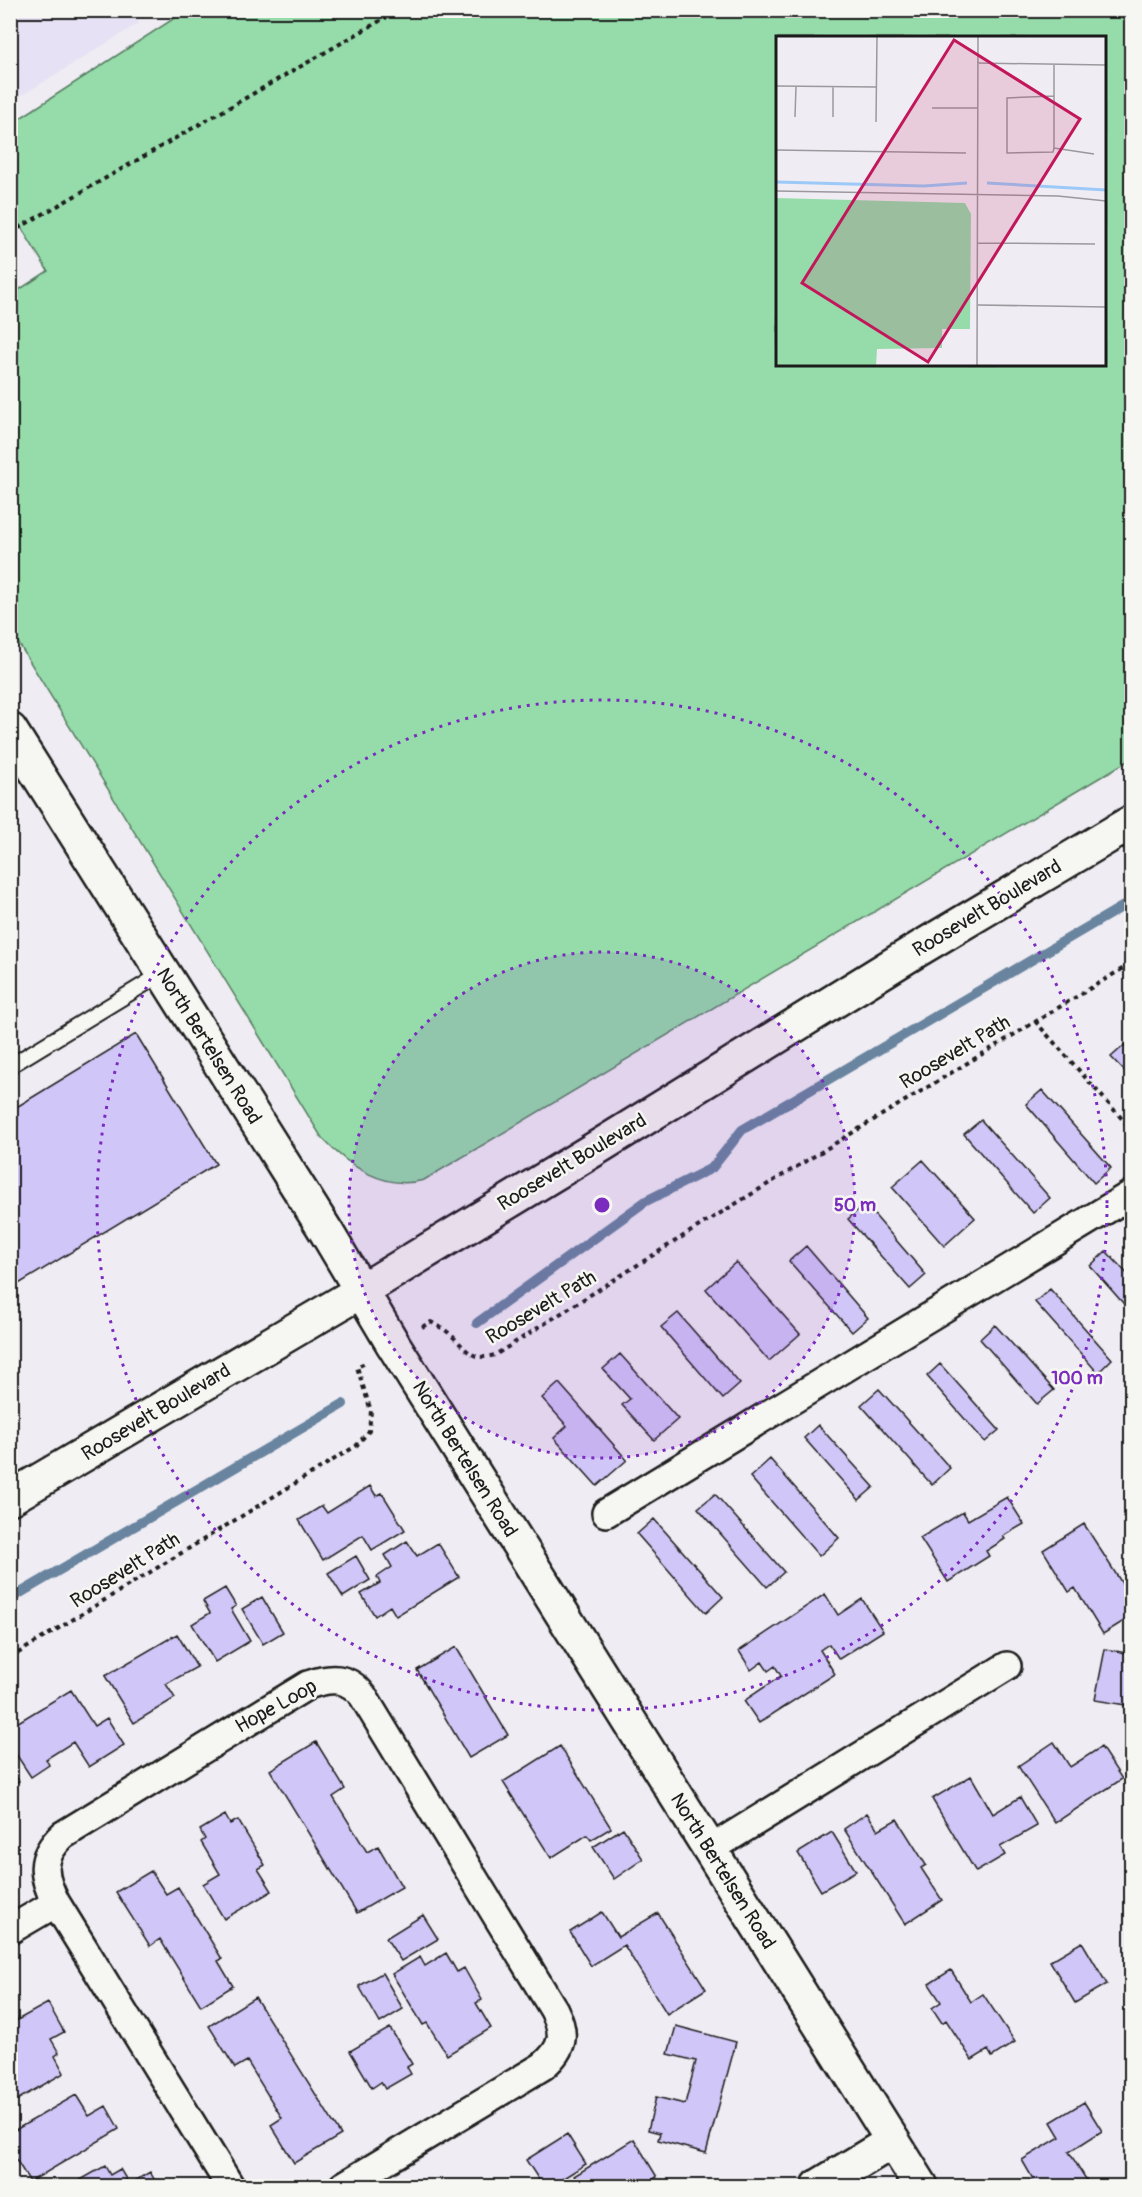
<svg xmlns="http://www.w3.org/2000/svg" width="1142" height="2197" font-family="Pangolin,sans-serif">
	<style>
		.built { fill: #e6e1f4 }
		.green { fill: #95dcaa; stroke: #587c63; stroke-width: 1.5; fill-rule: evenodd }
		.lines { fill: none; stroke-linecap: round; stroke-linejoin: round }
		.stream { stroke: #69849f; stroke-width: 10 }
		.building { fill: #d1c6f8; stroke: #1c1c1c; stroke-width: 1.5 }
		.lane-casing { stroke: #1c1c1c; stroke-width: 18 }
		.street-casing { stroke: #1c1c1c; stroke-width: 32 }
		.secondary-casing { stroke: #1c1c1c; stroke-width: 38 }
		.path { stroke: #1c1c1c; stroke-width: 4; stroke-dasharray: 4.5 4.5; stroke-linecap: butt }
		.lane { stroke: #f6f6f2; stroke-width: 14 }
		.street { stroke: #f6f6f2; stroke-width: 27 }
		.secondary { stroke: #f6f6f2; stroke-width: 33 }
		.ring { fill: none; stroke: #7b2cbf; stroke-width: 3; stroke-dasharray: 3 6 }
		.labels { text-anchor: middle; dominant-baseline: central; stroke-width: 5; stroke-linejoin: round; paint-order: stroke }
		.street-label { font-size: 20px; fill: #1c1c1c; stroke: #f6f6f2 }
		.inset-river { fill: none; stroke: #9cc9f7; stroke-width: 3 }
		.inset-road { fill: none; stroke: #9b999d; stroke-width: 1.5 }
		.view { fill: #c2185b; fill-opacity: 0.15; stroke: #c2185b; stroke-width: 3 }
		.inset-edge { fill: none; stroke: #1c1c1c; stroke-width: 3 }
		.centre { fill: #7b2cbf; stroke: #f6f6f2; stroke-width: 3 }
		.ring-label { font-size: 18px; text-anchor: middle; font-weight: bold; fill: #7b2cbf; stroke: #f6f6f2; stroke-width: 5; stroke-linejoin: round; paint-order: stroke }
	</style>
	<rect width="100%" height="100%" fill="#efecf3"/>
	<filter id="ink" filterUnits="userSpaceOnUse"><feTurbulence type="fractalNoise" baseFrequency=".0167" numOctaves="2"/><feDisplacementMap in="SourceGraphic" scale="12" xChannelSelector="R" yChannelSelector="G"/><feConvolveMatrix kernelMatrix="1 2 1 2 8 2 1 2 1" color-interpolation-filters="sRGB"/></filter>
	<g filter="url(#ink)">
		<path class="built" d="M11,10L131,11L139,23L11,102Z"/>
		<path class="green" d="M187,10L1131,11V759L424,1180C385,1191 348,1166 322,1138L11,631V295L48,271L11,211V124ZM778,38H1104V364H778Z"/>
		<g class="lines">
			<path class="stream" d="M477,1323L646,1201L712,1168L742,1130L1132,901
				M10,1599L343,1404"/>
		</g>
		<path class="building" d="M136,1034L216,1164L17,1285L10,1273V1111Z
			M1128,1042L1132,1045V1079L1111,1057Z
			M1042,1090L1111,1168L1094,1183L1026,1104Z
			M981,1120L1050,1198L1033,1213L964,1134Z
			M923,1160L975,1218L944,1246L892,1187Z
			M865,1204L926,1275L910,1289L848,1219Z
			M806,1246L868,1318L852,1332L789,1261Z
			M1106,1251L1132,1279V1313L1090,1266Z
			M736,1262L800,1334L769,1361L706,1289Z
			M1050,1289L1112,1359L1098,1373L1035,1302Z
			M678,1313L740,1384L723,1399L661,1327Z
			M995,1325L1054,1390L1037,1404L980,1339Z
			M620,1354L678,1419L654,1440L622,1405L630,1399L603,1369Z
			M940,1364L999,1430L985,1442L927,1376Z
			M559,1383L627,1460L597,1486L554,1438L567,1426L542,1398Z
			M879,1389L950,1468L932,1485L861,1405Z
			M818,1425L874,1487L859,1500L804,1438Z
			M770,1459L839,1538L819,1556L750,1477Z
			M370,1486L376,1496L382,1493L405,1530L372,1550L363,1535L323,1560L299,1520L322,1506L327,1513Z
			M715,1494L784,1572L767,1587L698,1508Z
			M1007,1497L1024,1524L1003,1536L1005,1539L986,1551L989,1556L948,1582L920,1538L963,1512L968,1520Z
			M654,1519L723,1597L706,1613L637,1534Z
			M1084,1524L1132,1599V1616L1103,1634L1075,1588L1069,1592L1043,1550Z
			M407,1541L417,1556L438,1543L459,1577L396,1616L390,1606L375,1616L361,1594L380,1583L377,1577L392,1567L385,1555Z
			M356,1556L370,1580L343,1597L328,1573Z
			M225,1588L236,1606L231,1609L250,1641L215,1662L192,1624L210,1613L203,1601Z
			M825,1594L838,1615L862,1599L883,1631L839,1659L829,1644L820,1650L835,1674L759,1723L744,1701L781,1676L775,1666L768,1671L762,1662L751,1670L739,1651Z
			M262,1597L283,1632L263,1644L242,1609Z
			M177,1634L197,1667L166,1684L175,1698L134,1723L105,1676Z
			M456,1647L508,1735L469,1758L417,1670Z
			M1105,1649L1132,1654V1706L1095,1700Z
			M71,1690L94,1726L107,1718L124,1745L89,1767L73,1742L46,1759L49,1765L31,1777L10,1745V1727Z
			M316,1742L345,1789L333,1797L367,1852L378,1846L402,1887L357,1913L270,1770Z
			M1054,1742L1070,1767L1101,1747L1122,1779L1055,1823L1018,1766Z
			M560,1746L611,1828L591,1840L587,1835L551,1858L503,1782Z
			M10,1768L19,1781L10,1787Z
			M971,1776L993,1814L1020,1797L1037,1826L1000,1847L1005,1855L976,1872L932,1799Z
			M867,1813L878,1830L897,1819L926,1865L921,1868L942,1900L905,1924L844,1829Z
			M225,1815L230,1824L238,1820L265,1865L258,1869L272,1891L224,1919L203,1884L220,1874L201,1842L205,1839L200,1830Z
			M623,1828L643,1859L614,1879L593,1847Z
			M832,1832L856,1871L821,1891L798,1853Z
			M151,1871L166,1894L178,1887L222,1959L218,1961L233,1986L201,2006L160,1939L150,1946L116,1892Z
			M602,1912L618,1937L658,1913L706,1989L667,2014L624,1945L591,1966L570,1932Z
			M423,1915L438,1939L401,1961L386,1938Z
			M1082,1942L1107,1984L1075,2003L1050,1961Z
			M446,1953L457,1972L464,1968L482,2000L476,2003L491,2028L447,2055L427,2023L423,2025L392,1974L420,1957L425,1966Z
			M951,1970L971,2002L983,1994L1015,2042L992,2057L988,2050L972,2060L946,2020L942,2023L932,2008L941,2002L929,1984Z
			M382,1973L403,2009L380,2023L359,1986Z
			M255,1997L341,2135L294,2163L271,2125L282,2118L247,2061L235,2068L209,2026Z
			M48,2003L64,2032L51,2039L59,2053L55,2056L64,2073L10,2104V2024Z
			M676,2026L736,2042L706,2153L658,2140L660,2133L648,2130L656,2097L685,2104L696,2061L668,2054Z
			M390,2028L412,2064L407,2067L411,2074L385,2089L381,2082L372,2088L350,2051Z
			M76,2095L89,2116L106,2106L119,2129L30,2182L10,2150V2133Z
			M1084,2102L1102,2131L1069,2152L1089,2184L1085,2186H1027L1025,2183L1033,2179L1022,2160L1060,2137L1051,2122Z
			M567,2134L586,2164L551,2186H543L526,2160Z
			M634,2139L657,2177L642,2186H581L574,2176Z
			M105,2166L110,2175L120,2169L129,2184L150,2172L158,2186H70Z"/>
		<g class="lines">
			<defs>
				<path id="lane" d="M10,1066L163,973"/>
				<path id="street" d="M606,1513L1132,1194
					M709,1850L1007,1666
					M10,1930L56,1903
					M230,2186L56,1903C42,1876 39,1857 63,1835L308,1685C330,1677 348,1676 363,1696L554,2010C566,2034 564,2048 543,2066L343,2186"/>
				<path id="secondary" d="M10,730L327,1233L393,1344L921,2186
					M10,1498L361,1291L603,1144L912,953L1132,822
					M819,2186L893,2141"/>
			</defs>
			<use href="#lane" class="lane-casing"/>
			<use href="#street" class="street-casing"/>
			<use href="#secondary" class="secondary-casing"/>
			<path class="path" d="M10,233L399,10
				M1035,1021L1132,1130
				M422,1327L431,1322C438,1326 445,1329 451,1335C467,1349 471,1362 495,1355L704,1223L1132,963
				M10,1658L356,1446L369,1431L371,1411L357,1367L365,1363"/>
			<use href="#lane" class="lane"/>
			<use href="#street" class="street"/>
			<use href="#secondary" class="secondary"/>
		</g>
	</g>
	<circle cx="602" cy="1205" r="253" fill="#7b2cbf" fill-opacity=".12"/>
	<g class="ring">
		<circle cx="602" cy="1205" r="253"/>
		<circle cx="602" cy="1205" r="505"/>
	</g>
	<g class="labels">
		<g class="street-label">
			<text transform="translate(987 908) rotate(-31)">Roosevelt Boulevard</text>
			<text transform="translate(209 1046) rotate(58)">North Bertelsen Road</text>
			<text transform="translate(955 1052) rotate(-31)">Roosevelt Path</text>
			<text transform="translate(572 1162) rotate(-31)">Roosevelt Boulevard</text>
			<text transform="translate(541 1307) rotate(-31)">Roosevelt Path</text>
			<text transform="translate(156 1412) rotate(-31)">Roosevelt Boulevard</text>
			<text transform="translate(465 1459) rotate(58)">North Bertelsen Road</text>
			<text transform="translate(125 1570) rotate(-32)">Roosevelt Path</text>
			<text transform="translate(276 1706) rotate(-29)">Hope Loop</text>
			<text transform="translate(723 1871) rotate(58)">North Bertelsen Road</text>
		</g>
	</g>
	<g transform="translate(776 36)">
		<rect width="330" height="330" fill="#efecf3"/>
		<path d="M0,162L189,167L195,178L194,293H166V312L101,313L100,330H0Z" fill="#95dcaa"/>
		<path class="inset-river" d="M0,146L148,150L191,147M211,147L330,154"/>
		<path class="inset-road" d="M201,27L330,29M0,50L100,51M278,60L231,62V117L277,116L278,112V28M156,72H202M19,81L20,50M57,81V50M100,86L101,0M278,112L318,118M0,114L190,117M0,155L282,160L330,165M202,207L319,208M202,269L330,271M201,330L202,0"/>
		<path class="view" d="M178,4L304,83L152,326L26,247Z"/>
		<rect width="330" height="330" class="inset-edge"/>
	</g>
	<circle cx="602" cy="1205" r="9" class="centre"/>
	<g class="ring-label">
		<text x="855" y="1211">50 m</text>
		<text x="1077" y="1384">100 m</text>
	</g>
	<rect width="1142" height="2197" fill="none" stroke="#f6f6f2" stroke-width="36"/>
	<rect x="18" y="18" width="1106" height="2161" fill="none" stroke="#1c1c1c" stroke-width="2" filter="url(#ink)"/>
</svg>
